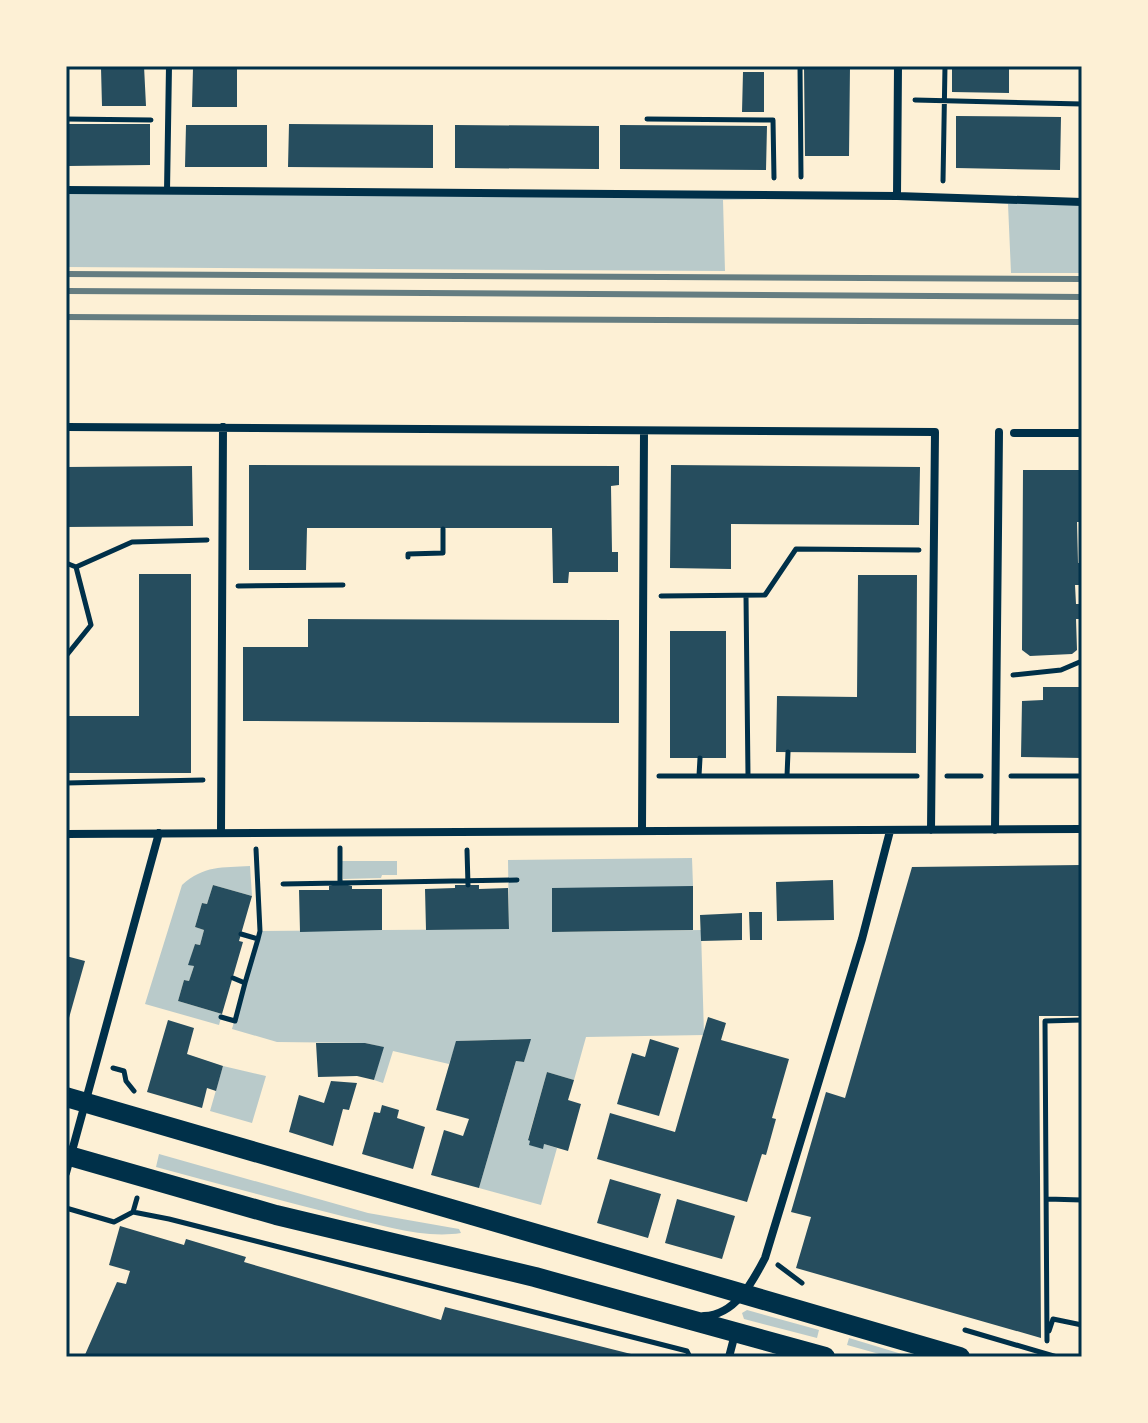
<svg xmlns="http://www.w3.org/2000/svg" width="1148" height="1423" font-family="Commissioner,sans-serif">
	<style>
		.green { fill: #b9caca }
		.building { fill: #264d5e }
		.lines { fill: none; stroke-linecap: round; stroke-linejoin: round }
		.path { stroke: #003049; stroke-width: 5 }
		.service { stroke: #003049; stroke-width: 6 }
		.minor { stroke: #003049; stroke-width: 8 }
		.primary { stroke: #003049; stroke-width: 20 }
		.rail { stroke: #657d81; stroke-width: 6 }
		.neatline { fill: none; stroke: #003049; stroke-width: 3 }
	</style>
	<rect width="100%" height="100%" fill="#fdf0d5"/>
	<path class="green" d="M66,190L897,196L1082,202V273H1011L1008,204L897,196L723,200L725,271L66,267Z
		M692,858L693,886L553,932L701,930L704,1035L586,1037L574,1080L547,1072L528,1139L557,1148L541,1205L479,1188L516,1061L524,1062L530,1039L457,1041L449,1064L393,1051L383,1083L374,1080L383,1047L365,1043L277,1042L232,1029L260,931L509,929L508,860Z
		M342,861H397V875H382L381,878L343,879Z
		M250,866L252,896L213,885L207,904L202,903L195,927L204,930L200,945L195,944L189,964L194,966L189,981L184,980L178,1001L222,1014L219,1025L145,1004L182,885C204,865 222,868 250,866Z
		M223,1066L266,1076L252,1123L210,1111Z
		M159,1154L368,1213L459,1229L461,1233C424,1239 382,1225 346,1217C282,1201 219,1184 156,1167Z
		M747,1310L819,1330L817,1338L744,1319L742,1313Z
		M849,1338L905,1355L912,1357H890L847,1345Z"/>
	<path class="building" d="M111,66H144L146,106H102L101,68H111Z
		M804,66H850L849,156H805Z
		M952,66H1009V93L952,92Z
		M193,68H237V107H192Z
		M743,72H764V112H742Z
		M956,116L1061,117L1060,170L956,168Z
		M68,124H150V165L68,166Z
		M289,124L433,125V168L288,167Z
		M186,125H267V167H185Z
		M455,125L599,126V169L455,168Z
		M620,125L767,126L766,170L620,169Z
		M249,465L619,466V485L611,486L612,552H618V572H569L568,583H553L552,528H307L306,570H249Z
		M671,465L920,467L919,525L731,524V569L670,568Z
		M192,466L193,526L66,527V467Z
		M1023,470H1082V522H1077L1078,563H1082V585H1075L1076,604H1082V619H1076L1077,650L1072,654L1030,656L1022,650Z
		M139,574H191V773H66V716H139Z
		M858,575H917L916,753L776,752L777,696L857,697Z
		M308,619L619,620V723L243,721V647H308Z
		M670,631H726V758H670Z
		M1043,687H1082V758L1021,757L1022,701L1043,700Z
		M1082,865V1016H1039L1041,1338L796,1268L811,1217L791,1212L826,1092L845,1098L912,867Z
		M833,880L834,920L777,921L776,882Z
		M340,883L352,886V889H382V930L300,932L299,890H329V886Z
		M213,885L252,896L239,941L243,942L222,1014L178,1001L184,980L189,981L194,966L188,965L195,944L200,945L204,930L195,927L202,903L207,904Z
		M455,885H479V889L508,888L509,929L426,930L425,889L455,888Z
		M693,886V930L552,932V888Z
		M749,912H762V940H750Z
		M742,913V940L701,941L700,915Z
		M66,956L85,961L67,1025H66Z
		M708,1017L726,1023L721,1040L789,1059L772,1118L776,1119L766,1155L762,1154L747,1202L597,1159L610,1113L675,1132Z
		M168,1020L194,1028L187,1054L223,1066L216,1091L207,1088L202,1108L147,1092Z
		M531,1039L524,1062L516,1061L479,1188L431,1175L444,1130L463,1136L469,1119L436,1110L456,1041Z
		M650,1039L679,1048L659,1116L617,1104L632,1053L645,1057Z
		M316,1043H365L384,1047L374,1080L357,1076L318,1077Z
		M547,1072L574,1080L568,1100L581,1104L568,1151L544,1144L543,1149L529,1145L530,1141L528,1140Z
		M331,1081L357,1083L349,1110L343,1109L333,1146L289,1132L299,1095L324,1103Z
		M382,1105L399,1110L397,1118L425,1127L413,1169L362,1154L374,1112L380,1113Z
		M610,1179L661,1194L648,1238L597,1223Z
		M677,1199L735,1216L722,1259L665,1243Z
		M120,1226L184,1245L186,1239L246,1257L244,1262L441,1320L445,1307L643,1357H84L117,1282L126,1284L130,1271L109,1265Z"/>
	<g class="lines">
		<path class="path" d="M800,66L801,177
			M915,100L1082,104
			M66,119L151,120
			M647,119L773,120L774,178
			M943,181L945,66
			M408,557V554L443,553V529
			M66,563L76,567L132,542L207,540
			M238,586L343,585
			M661,596L765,595L796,549L919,550
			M746,596L748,776
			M66,656L91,625L76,567
			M1013,675L1061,670L1082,661
			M659,776H917
			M699,776L700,758
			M787,776L788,752
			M947,776H981
			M1011,776H1082
			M66,783L203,780
			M340,848V883
			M256,849L260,931L258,939
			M467,850L468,885
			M283,884L517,880
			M233,978L245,983L258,939L241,934
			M221,1017L235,1021L245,983
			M113,1068L124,1071L126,1081L134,1091
			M1047,1199L1082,1200
			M66,1208L114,1222L133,1212L137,1198
			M133,1212L169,1219L687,1351L690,1357
			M778,1265L802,1283
			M965,1330L1057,1357
			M1049,1331L1053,1319L1082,1325
			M1047,1341L1045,1021L1082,1020"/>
		<path class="service" d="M167,191L169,66"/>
		<path class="minor" d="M66,190L897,196L1082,202
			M897,196L898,66
			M66,427L935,432L931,830
			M1014,433H1082
			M995,830L999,432
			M642,831L644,431
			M221,833L223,427
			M66,834L1082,829
			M66,1173L159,833
			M704,1316C735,1315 752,1283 765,1258L862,939L890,831
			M729,1357L735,1334"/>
		<path class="primary" d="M66,1097L960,1357
			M66,1155L276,1215L535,1277L825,1357"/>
		<path class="rail" d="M66,274L1082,279
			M66,291L1082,297
			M66,317L1082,322"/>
	</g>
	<rect width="1148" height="1423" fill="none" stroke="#fdf0d5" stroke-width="136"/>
	<rect x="68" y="68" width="1012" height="1287" class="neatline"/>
</svg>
